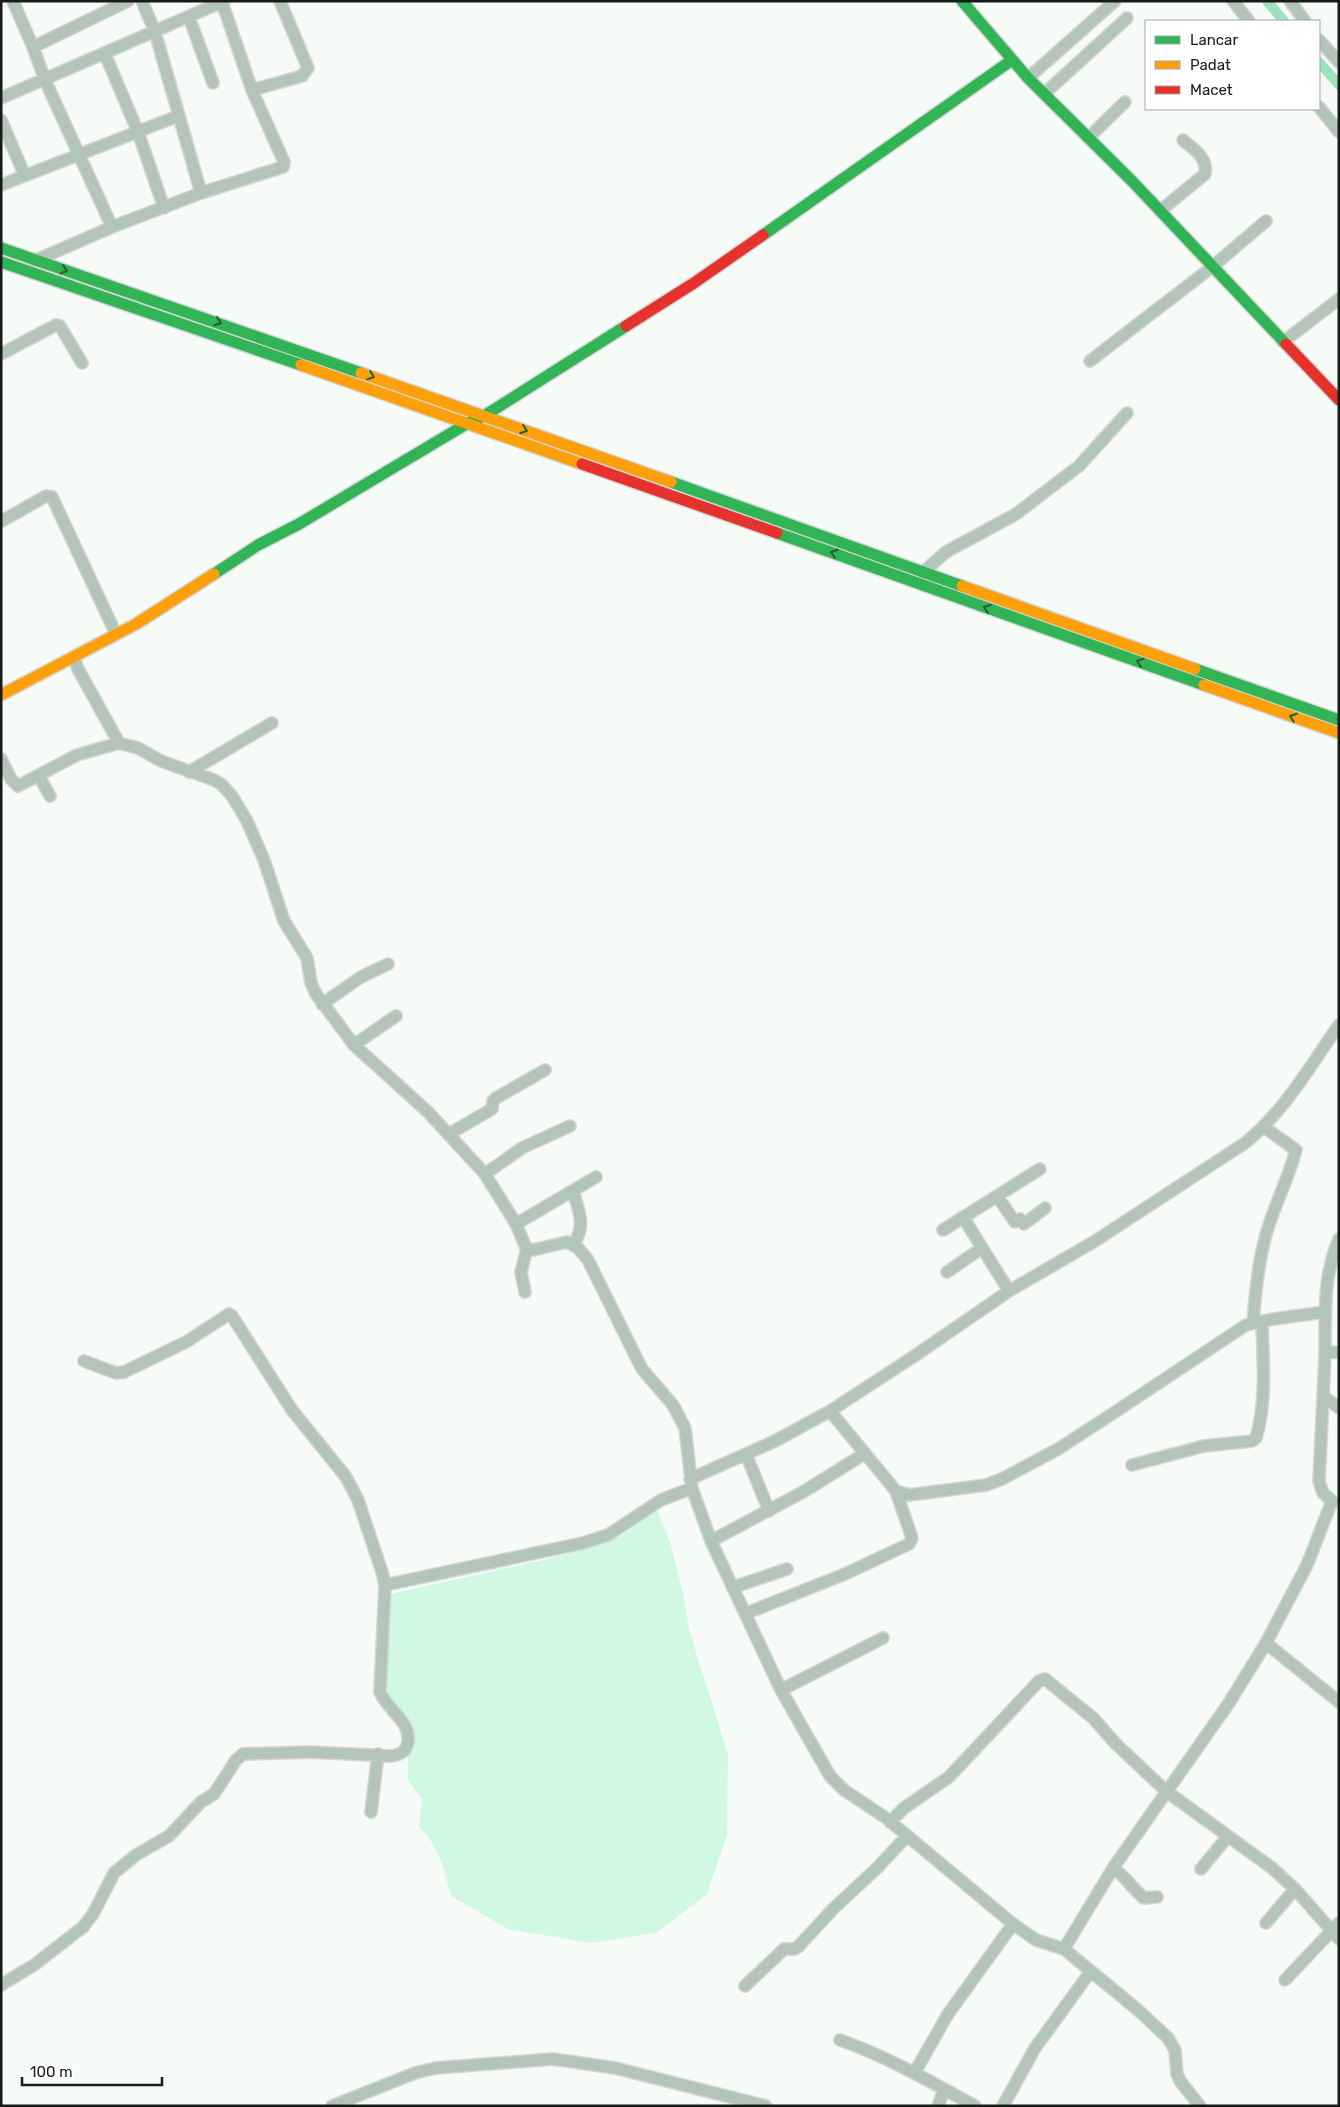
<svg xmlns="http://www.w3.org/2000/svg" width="1340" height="2107" font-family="Rubik,sans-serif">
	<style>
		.green { fill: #d1f8e1 }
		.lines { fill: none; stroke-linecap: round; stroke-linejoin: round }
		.canal { stroke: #9ee1bd; stroke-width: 10 }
		.street-casing { stroke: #d3d6d4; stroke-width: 14 }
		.fast-casing { stroke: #d3d6d4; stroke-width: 14 }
		.slow-casing { stroke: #d3d6d4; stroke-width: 14 }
		.jam-casing { stroke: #d3d6d4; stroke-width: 14 }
		.street { stroke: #b3c5bb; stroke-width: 11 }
		.fast { stroke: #30b455; stroke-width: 11 }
		.slow { stroke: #ff9f0a; stroke-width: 11 }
		.jam { stroke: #e5322d; stroke-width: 11 }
		.oneway { stroke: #226033 }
	</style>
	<rect width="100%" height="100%" fill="#f6fbf8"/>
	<path class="green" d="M657,1510L670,1542L683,1594L690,1633L728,1754L727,1835L707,1894L656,1933L591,1943L508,1929L451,1896C443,1868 440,1847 419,1827L422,1799L408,1780V1742L380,1692L382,1644L391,1594L556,1557L621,1536Z"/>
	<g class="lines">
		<path class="canal" d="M1267,1L1284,21
			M1319,62L1339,85"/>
		<defs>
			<path id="street" d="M13,1L33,47L45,80L112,227
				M142,1L155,32L201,193
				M1233,1L1249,21
				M1290,1L1305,21
				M189,17L213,83
				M1319,40L1339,62
				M33,47L128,1
				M105,54L138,132L164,208
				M1028,78L1115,1
				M252,90L302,76L308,68L280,1
				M1044,94L1127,18
				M1,98L224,1
				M1319,107L1339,132
				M1,120L25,176
				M1088,138L1125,102
				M1,185L178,116
				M1160,211L1205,174C1208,157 1194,150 1183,140
				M34,261L112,227L201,193L283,167L284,162L252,90L222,2
				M1283,342L1339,299
				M1,354L56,325L60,326L82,363
				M1090,361L1212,267L1266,221
				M2,521L46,496L52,497L116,634
				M922,573L946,552L1016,514L1079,466L1127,413
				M74,658L78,669L119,743
				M1,759L11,779L18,786L77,755L119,743L138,748L161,761L214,780L221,784L232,796L247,821L264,860L284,921L307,958L311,983L316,994L354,1045L428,1112L485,1174L516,1224L526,1248L533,1250L567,1242L578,1248L588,1260L642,1369L673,1405L685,1428L692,1488L711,1541L781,1690L830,1776L844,1790L886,1818L1013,1924L1036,1940L1064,1949L1113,1868L1229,1703L1266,1643L1307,1565L1332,1501L1323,1493L1319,1481C1321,1439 1323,1398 1325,1356C1326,1314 1322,1279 1339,1239
				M189,772L272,723
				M39,776L50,796
				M322,1004L361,977L388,964
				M354,1045L396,1016
				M449,1134L492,1109L493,1101L496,1098L545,1070
				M485,1174L522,1148L570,1126
				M573,1191C579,1212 586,1224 574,1244
				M997,1196L1015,1222L1020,1219L1024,1224L1045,1208
				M963,1217L1009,1291
				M516,1224L596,1177
				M943,1230L1040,1169
				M947,1272L982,1248
				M525,1292L521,1272L527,1249
				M1253,1323C1255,1294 1258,1266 1265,1238C1273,1208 1288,1180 1296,1150L1264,1127
				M1325,1353L1339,1352
				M1323,1396L1339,1408
				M830,1411L896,1491L909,1495L986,1485L1002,1479L1058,1449L1115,1412L1246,1325L1274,1319L1324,1312
				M746,1454L769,1511
				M1132,1465L1204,1446L1252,1441L1256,1438C1267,1401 1263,1359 1262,1321
				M690,1479L775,1441L830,1411L910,1359L1009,1291L1095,1241L1245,1143C1285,1111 1310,1066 1339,1025
				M711,1541L803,1492L864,1454
				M385,1585L583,1543L608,1535L661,1500L692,1488
				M734,1587L787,1569
				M747,1613L845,1574L909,1544L912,1538L896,1491
				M1266,1643L1339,1702
				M781,1690L883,1638
				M371,1812L378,1754
				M890,1822L904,1808L949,1777L1039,1681L1045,1679L1093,1718L1116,1744L1166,1791L1272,1868L1295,1889L1339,1939
				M1113,1868C1126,1877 1132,1888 1144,1898L1157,1897
				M1201,1869L1228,1836
				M1266,1923L1295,1889
				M1064,1949L1138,2010L1168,2038L1175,2050L1177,2074L1180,2081L1200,2106
				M1285,1980L1339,1923
				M1,1985L34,1965L83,1927L93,1914L114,1873L136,1855L169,1836L201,1802L214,1794L236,1760L243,1754L309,1752L392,1756C401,1754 406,1752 408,1742C411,1721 387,1710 380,1692L385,1585L382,1572L358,1500L346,1477L292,1410L232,1316L229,1314L186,1342L124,1372L116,1373L84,1361
				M745,1986L784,1949H794L798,1947L833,1909L877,1868L907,1836
				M840,2040C888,2057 931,2082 975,2106
				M915,2072L948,2014L1013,1924
				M332,2106L415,2073L436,2068L553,2059L615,2068L766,2106
				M938,2106L944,2090
				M1003,2106L1035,2048L1091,1971"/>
			<path id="fast" d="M962,1L1028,78L1132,181L1286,344
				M763,235L1012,60
				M1,248L361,373
				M1,262L301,365
				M671,482L962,586
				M777,533L1204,685
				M214,574L258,545L299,524L468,423L484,416L626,326
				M1195,669L1339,720"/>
			<path id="slow" d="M301,365L582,464
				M361,373L671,482
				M962,586L1195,669
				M1204,685L1339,733
				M1,695L136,624L214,574"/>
			<path id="jam" d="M626,326L694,283L763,235
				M1286,344L1339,400
				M582,464L777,533"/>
		</defs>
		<use href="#street" class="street-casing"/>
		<use href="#fast" class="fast-casing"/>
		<use href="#slow" class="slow-casing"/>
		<use href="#jam" class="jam-casing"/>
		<use href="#street" class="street"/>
		<use href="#fast" class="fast"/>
		<use href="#slow" class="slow"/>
		<use href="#jam" class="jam"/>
	</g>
	<defs><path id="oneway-chevron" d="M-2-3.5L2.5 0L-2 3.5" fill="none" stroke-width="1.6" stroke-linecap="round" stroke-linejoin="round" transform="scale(1.25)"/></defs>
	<g class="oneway">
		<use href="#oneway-chevron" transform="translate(64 270) rotate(18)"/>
		<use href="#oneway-chevron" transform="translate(218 322) rotate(19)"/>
		<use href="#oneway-chevron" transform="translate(371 376) rotate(19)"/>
		<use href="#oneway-chevron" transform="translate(524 430) rotate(20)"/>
		<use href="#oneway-chevron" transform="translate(834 553) rotate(-160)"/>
		<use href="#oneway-chevron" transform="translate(987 608) rotate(-160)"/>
		<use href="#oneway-chevron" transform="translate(1140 662) rotate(-160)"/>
		<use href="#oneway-chevron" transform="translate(1293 717) rotate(-160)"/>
	</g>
	<rect width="1340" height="2107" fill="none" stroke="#161c18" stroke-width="5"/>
	<rect x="1145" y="20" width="175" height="90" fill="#ffffff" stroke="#a2a4a3"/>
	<rect x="1155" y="36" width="25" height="8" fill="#30b455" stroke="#a2a4a3"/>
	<text x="1190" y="45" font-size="15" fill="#161c18">Lancar</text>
	<rect x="1155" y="61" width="25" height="8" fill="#ff9f0a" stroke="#a2a4a3"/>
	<text x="1190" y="70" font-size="15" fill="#161c18">Padat</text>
	<rect x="1155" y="86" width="25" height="8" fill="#e5322d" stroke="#a2a4a3"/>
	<text x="1190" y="95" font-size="15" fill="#161c18">Macet</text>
	<path d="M22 2077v8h140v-8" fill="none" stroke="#161c18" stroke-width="2.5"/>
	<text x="30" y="2077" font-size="15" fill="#161c18" stroke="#ffffff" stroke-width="4" paint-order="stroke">100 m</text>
</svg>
